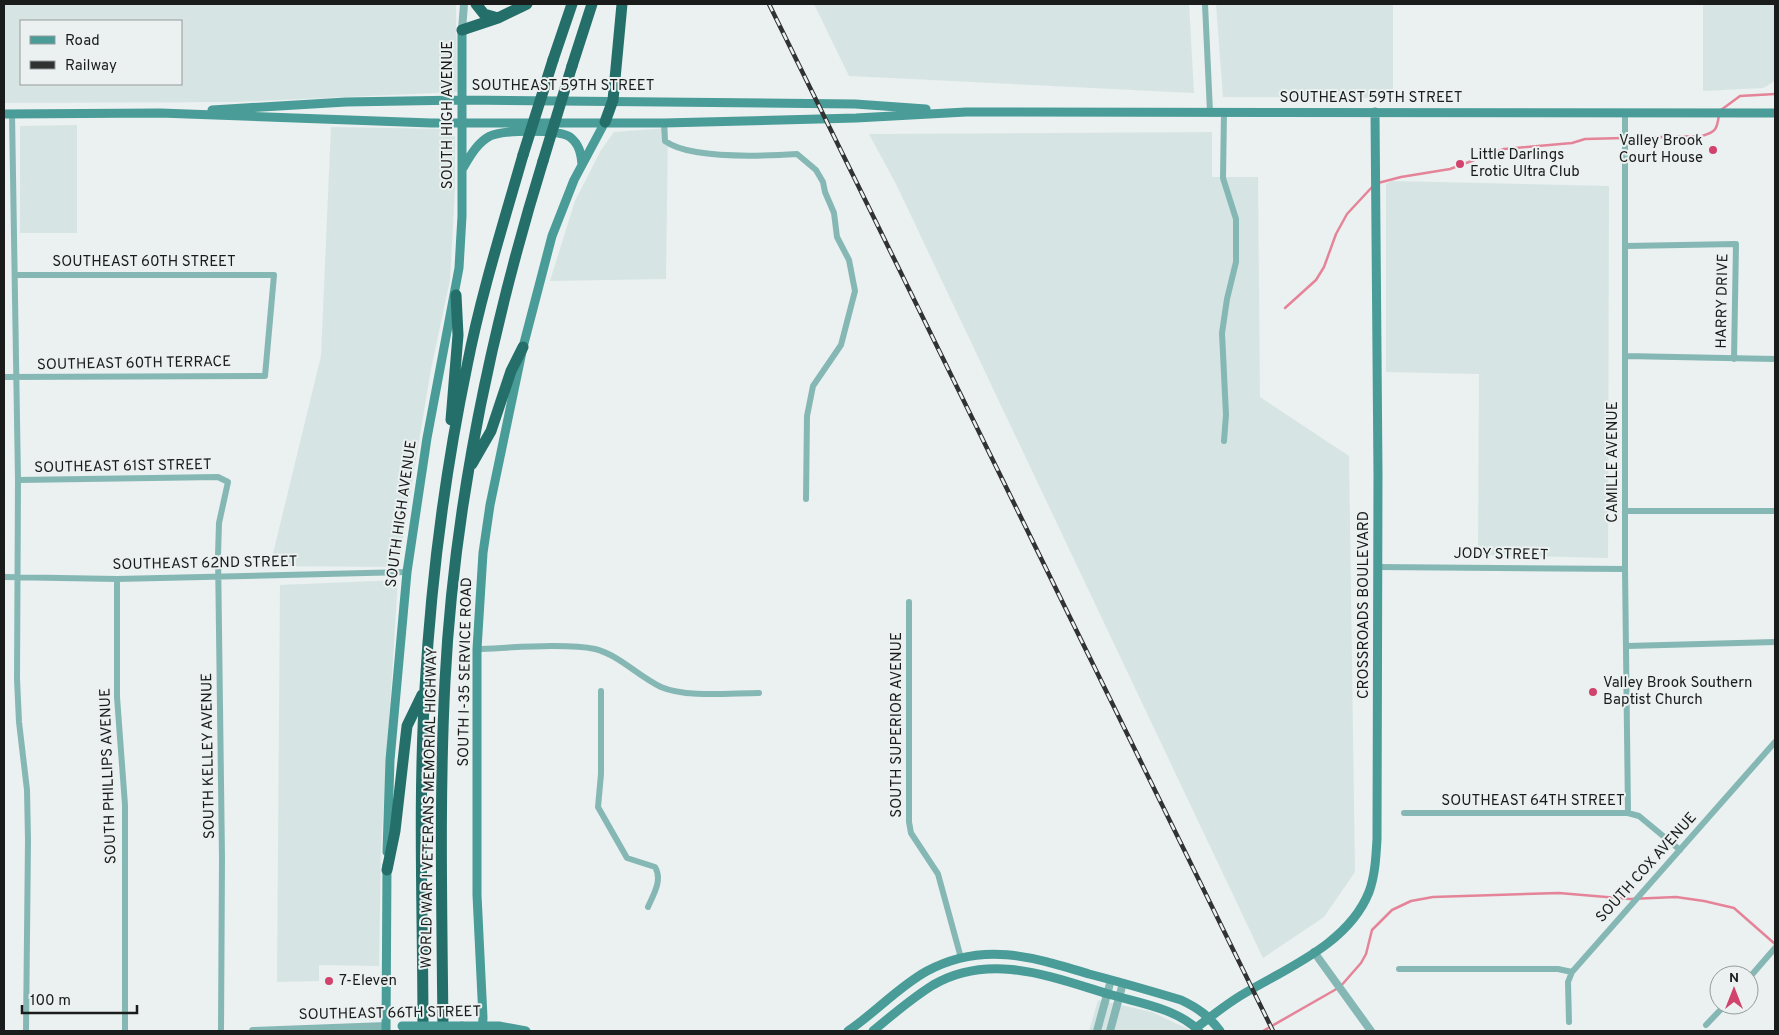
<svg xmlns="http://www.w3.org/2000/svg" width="1779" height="1035" font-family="Overpass,sans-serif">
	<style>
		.built { fill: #d6e5e3; fill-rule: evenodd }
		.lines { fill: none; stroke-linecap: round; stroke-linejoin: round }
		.stream { stroke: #e58499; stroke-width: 2.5 }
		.minor { stroke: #85b8b4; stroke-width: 6 }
		.tertiary { stroke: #85b8b4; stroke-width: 8 }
		.secondary { stroke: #499c97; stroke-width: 9 }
		.motorway { stroke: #256f6a; stroke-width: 11 }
		.rail-casing { stroke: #313332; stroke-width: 4.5 }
		.rail { stroke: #ebf0f0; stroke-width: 2.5; stroke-dasharray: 8; stroke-linecap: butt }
		.secondary-bridge { stroke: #499c97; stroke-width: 9 }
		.motorway-bridge { stroke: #256f6a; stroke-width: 11 }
		.poi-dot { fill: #d1426c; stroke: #ebf0f0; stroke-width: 2 }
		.labels { text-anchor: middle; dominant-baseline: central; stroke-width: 4; stroke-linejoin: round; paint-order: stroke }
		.street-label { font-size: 15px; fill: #1a1c1b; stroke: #ebf0f0 }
		.poi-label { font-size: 15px; fill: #1a1c1b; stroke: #ebf0f0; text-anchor: start }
	</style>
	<rect width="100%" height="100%" fill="#ebf0f0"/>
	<path class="built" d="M4,4H456L457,92L235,102L4,103ZM21,21H181V84H21Z
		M814,4H1189L1194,93L849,76Z
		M1216,4H1393V98L1223,97Z
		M1703,4H1775V81L1763,88L1703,91Z
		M77,125V233H20V126Z
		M331,127L446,129L455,137V189L450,280L431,369L398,567L270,566L321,356Z
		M668,128L666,279L550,281L575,201L601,150L614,132Z
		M1212,132V177H1258L1260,397L1349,456L1355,872L1324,917L1263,958L897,186L869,134Z
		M1392,181L1609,186L1608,558L1478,555L1479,374L1386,372V184Z
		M398,580L381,847L379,966L319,965V981L277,982L280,585Z
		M1098,1000L1152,1012L1192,1031H1089Z"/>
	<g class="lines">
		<path class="stream" d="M1721,110L1740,96L1775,94
			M1378,183L1401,177L1450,169L1504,149L1572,143L1585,139L1702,136C1716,132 1717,129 1719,115
			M1285,308L1316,280L1324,267L1336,234L1347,214L1373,186
			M1263,1031L1340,987L1361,963L1366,954L1372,930L1392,910L1411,901L1433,897L1559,893L1630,899L1676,897L1704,901L1734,908L1775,944"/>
		<path class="minor" d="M1205,4L1210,112
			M1224,112L1223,178L1236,219V262L1227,299L1222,333L1226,415L1224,441
			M1625,112V569L1628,813
			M12,114L18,480L17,679L19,722L27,790L28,840L26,1031
			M664,123L665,141C691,160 765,156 797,154L816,170L823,182L825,192L834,213L837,237L849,260L855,291L841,345L813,386L807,416L806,499
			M1626,246L1736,244L1734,359
			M1625,356L1775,359
			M4,377L265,376L274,275H15
			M18,480L218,477L228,482L219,523L218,555L222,858L221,1031
			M1626,511H1775
			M1378,567L1625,569
			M4,577L117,579L407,572
			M117,579V697L125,805V1031
			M909,602V822L911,833L938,874L961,958
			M1627,646L1775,642
			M477,649C509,648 565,643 595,649C619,655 638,676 661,687C686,698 731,693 759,693
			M601,691V774L598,807L627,858L655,867C663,880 653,895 648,907
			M1404,813H1628L1639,816L1680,850
			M1399,969H1558L1572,972
			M1749,978L1775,948
			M1569,1022L1568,982L1572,972L1775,742
			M1706,1025L1725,1005"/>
		<path class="tertiary" d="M462,30L464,4
			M1314,952L1371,1031
			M253,1031L386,1026
			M1097,1031L1111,980
			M1110,1031L1123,983"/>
		<path class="secondary" d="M212,110L346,102L462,100L855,104L926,109
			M4,114L160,113L431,123H664L856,118L966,112L1775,113
			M463,168C470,156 477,143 490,136C503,130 558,129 570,137C579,144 581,153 582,164
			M387,852L390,760L407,572L427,438L459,268L462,216V30
			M462,1026H499L526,1031
			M1196,1028C1210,1017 1224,1006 1240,996C1284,969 1348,945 1369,892C1375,876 1376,857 1377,839L1378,474L1375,112
			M386,1031L387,865
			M482,1031L483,1018L477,895V649L483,553L490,505L523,347L552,236L574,180L605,122
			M848,1031C875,1013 898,987 927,971C983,941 1033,957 1089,974C1120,982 1151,991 1181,1000C1198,1008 1209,1016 1220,1031
			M873,1031C892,1015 912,998 933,985C991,951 1054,978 1112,995C1140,1003 1178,1009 1199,1031"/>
		<path class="motorway" d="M476,4L484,14L498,18
			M462,30L498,18L527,4
			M553,60L572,4
			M572,66L592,4
			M605,122L613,100L622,4
			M451,420L458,335L456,295
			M472,464L491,431L511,371L523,347
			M387,870L395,831L407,726L422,695
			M423,1031C423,917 418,802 425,688C431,580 445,472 467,366C481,294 503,225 523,155
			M443,1031C442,915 439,798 445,681C454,504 491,330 543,161"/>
		<defs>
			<path id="rail" d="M769,4L1273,1031"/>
		</defs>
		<use href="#rail" class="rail-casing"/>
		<use href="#rail" class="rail"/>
		<path class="secondary-bridge" d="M402,1026H462"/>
		<path class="motorway-bridge" d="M523,155L553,60
			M543,161L572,66"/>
	</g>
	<g class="poi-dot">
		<circle cx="1713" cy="150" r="5"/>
		<circle cx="1460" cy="164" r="5"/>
		<circle cx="1593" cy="692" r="5"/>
		<circle cx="329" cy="981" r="5"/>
	</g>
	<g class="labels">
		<g class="street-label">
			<text x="563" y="86">SOUTHEAST 59TH STREET</text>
			<text x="1371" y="98">SOUTHEAST 59TH STREET</text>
			<text transform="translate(448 115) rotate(-90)">SOUTH HIGH AVENUE</text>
			<text x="144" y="262">SOUTHEAST 60TH STREET</text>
			<text transform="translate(1723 301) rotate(-89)">HARRY DRIVE</text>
			<text transform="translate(134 364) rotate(-1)">SOUTHEAST 60TH TERRACE</text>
			<text transform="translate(1613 462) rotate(-90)">CAMILLE AVENUE</text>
			<text transform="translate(123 467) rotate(-1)">SOUTHEAST 61ST STREET</text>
			<text transform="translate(402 514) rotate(-82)">SOUTH HIGH AVENUE</text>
			<text transform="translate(1501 555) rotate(1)">JODY STREET</text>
			<text transform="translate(205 564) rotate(-1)">SOUTHEAST 62ND STREET</text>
			<text transform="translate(1364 605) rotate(-90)">CROSSROADS BOULEVARD</text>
			<text transform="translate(466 672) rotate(-89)">SOUTH I-35 SERVICE ROAD</text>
			<text transform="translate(897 725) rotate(-90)">SOUTH SUPERIOR AVENUE</text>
			<text transform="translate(209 756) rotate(-91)">SOUTH KELLEY AVENUE</text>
			<text transform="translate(109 776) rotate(-92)">SOUTH PHILLIPS AVENUE</text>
			<text x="1533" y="801">SOUTHEAST 64TH STREET</text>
			<text transform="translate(430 808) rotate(-89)">WORLD WAR I VETERANS MEMORIAL HIGHWAY</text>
			<text transform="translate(1647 868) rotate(-48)">SOUTH COX AVENUE</text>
			<text transform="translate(390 1014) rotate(-1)">SOUTHEAST 66TH STREET</text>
		</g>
		<g class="poi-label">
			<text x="1703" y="141" text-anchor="end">Valley Brook<tspan x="1703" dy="17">Court House</tspan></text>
			<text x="1470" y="155">Little Darlings<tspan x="1470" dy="17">Erotic Ultra Club</tspan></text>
			<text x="1603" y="683">Valley Brook Southern<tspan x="1603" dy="17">Baptist Church</tspan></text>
			<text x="339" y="981">7-Eleven</text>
		</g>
	</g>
	<rect width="1779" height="1035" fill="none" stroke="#1a1c1b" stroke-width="10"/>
	<rect x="20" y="20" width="162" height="65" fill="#ebf0f0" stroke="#979b9b"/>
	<rect x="30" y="36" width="25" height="8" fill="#499c97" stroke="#979b9b"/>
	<text x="65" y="45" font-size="15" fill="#1a1c1b">Road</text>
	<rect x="30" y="61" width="25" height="8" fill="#313332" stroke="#979b9b"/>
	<text x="65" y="70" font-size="15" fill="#1a1c1b">Railway</text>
	<g transform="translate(1734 990)"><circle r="24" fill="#ebf0f0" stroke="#979b9b"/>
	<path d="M0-4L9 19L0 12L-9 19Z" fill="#d1426c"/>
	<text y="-8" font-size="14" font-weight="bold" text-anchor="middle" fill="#1a1c1b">N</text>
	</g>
	<path d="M22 1005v8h115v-8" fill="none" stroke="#1a1c1b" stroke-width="2.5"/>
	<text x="30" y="1005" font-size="15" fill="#1a1c1b" stroke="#ebf0f0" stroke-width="4" paint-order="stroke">100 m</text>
</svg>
